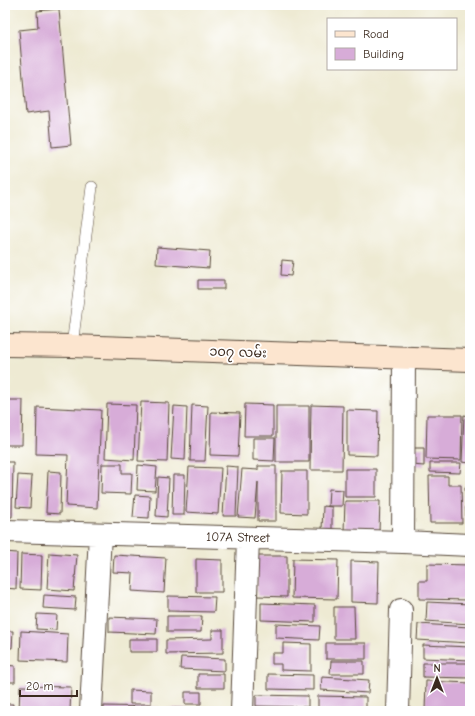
<svg xmlns="http://www.w3.org/2000/svg" width="475" height="716" font-family="'Comic Neue','Noto Sans Myanmar',sans-serif">
	<style>
		.building { fill: #d7acd8 }
		.lines { fill: none; stroke-linecap: round; stroke-linejoin: round }
		.service-casing { stroke: #564739; stroke-width: 12 }
		.minor-casing { stroke: #564739; stroke-width: 24 }
		.secondary-casing { stroke: #564739; stroke-width: 24 }
		.service { stroke: #fff; stroke-width: 11 }
		.minor { stroke: #fff; stroke-width: 22 }
		.secondary { stroke: #fce5cf; stroke-width: 22 }
		.labels { text-anchor: middle; dominant-baseline: central; stroke-width: 3.5; stroke-linejoin: round; paint-order: stroke }
		.street-label { font-size: 13px; fill: #3b2a1e; stroke: #fff }
	</style>
	<rect width="100%" height="100%" fill="#fff"/>
	<filter id="ink" filterUnits="userSpaceOnUse"><feTurbulence type="fractalNoise" baseFrequency=".025" numOctaves="2"/><feDisplacementMap in="SourceGraphic" scale="8" xChannelSelector="R" yChannelSelector="G"/><feConvolveMatrix kernelMatrix="1 2 1 2 8 2 1 2 1" color-interpolation-filters="sRGB"/></filter>
	<filter id="wash" filterUnits="userSpaceOnUse"><feTurbulence type="fractalNoise" baseFrequency=".012" numOctaves="4" result="noise"/><feDisplacementMap in="SourceGraphic" scale="16" xChannelSelector="R" yChannelSelector="G"/><feGaussianBlur stdDeviation="0.9" result="paint"/><feColorMatrix in="noise" values="0 0 0 0 0 0 0 0 0 0 0 0 0 0 0 0 0 1.4 0 .05"/><feComposite in="paint" operator="in"/></filter>
	<g filter="url(#wash)">
		<rect width="100%" height="100%" fill="#eeead3"/>
		<g id="blocks">
			<path class="building" d="M59,9L71,145L52,147L49,111L26,114L19,30L38,28L37,11Z
				M157,247L210,251L209,268L156,264Z
				M282,260L293,261L291,276L281,275Z
				M198,280H224V289H198Z
				M5,400H23L22,445H5Z
				M141,402L169,403L167,462L138,461Z
				M107,404L136,405L134,460L105,458Z
				M245,404L273,405V436H244Z
				M192,405L208,406L205,461H190Z
				M311,405L343,406L342,470H310Z
				M174,406L187,407L185,460L171,459Z
				M276,406H309V462H276Z
				M37,407L101,410L97,508L66,506L68,455L36,454Z
				M347,410L378,411L377,456L347,455Z
				M211,412L240,413L238,456L210,455Z
				M427,415H462L461,460L426,459Z
				M464,415L470,416V463L462,462Z
				M253,438H275L274,461L253,460Z
				M412,448H424V466L412,465Z
				M5,462H13L12,517H5Z
				M430,463H461L460,473L430,472Z
				M102,464H122V473H132L131,494L101,493Z
				M138,465L157,467L155,491L137,490Z
				M226,466L238,467L236,516H223Z
				M258,466H276V521H258V482L255,518L238,517L242,469L258,470Z
				M189,467L221,468L218,514L186,512Z
				M345,469H376V497H345Z
				M48,471L61,472L60,514L46,513Z
				M282,471H307V514L281,513Z
				M18,475L32,476L30,508L16,507Z
				M173,475H185L184,515H172Z
				M429,476H448V485H461L462,523H430Z
				M158,477L169,478L167,517L156,516Z
				M465,487H470V518H466Z
				M329,489L343,490L342,506H328Z
				M135,495L150,496L149,518L133,517Z
				M345,501H380L379,532L344,531Z
				M323,506L332,507V530H322Z
				M5,552L17,553L16,589L5,588Z
				M49,553L77,555L74,591L47,589Z
				M21,554L42,555L41,590L20,589Z
				M114,555L166,558L164,593L132,591L133,573L113,572Z
				M257,556H287V597L257,596Z
				M196,559L222,560V592H196Z
				M293,559L338,560L337,599L292,598Z
				M351,561L379,562L378,603L351,602Z
				M427,564L470,565V600L419,599V581H427Z
				M44,595L76,597L75,610L43,608Z
				M168,596L215,597L214,612L168,611Z
				M427,602L470,604V624L426,621Z
				M261,603L315,605V622L261,620Z
				M334,607H354L355,639H334Z
				M37,614L57,615L56,630L36,629Z
				M167,616H202L201,632H167Z
				M109,617L157,619L156,634L109,632Z
				M276,624L320,626L319,640L276,638Z
				M418,624L470,627V643L417,640Z
				M212,630H223V653L166,654V640L212,639Z
				M5,631H13L12,648H5Z
				M21,631L68,634L67,662L20,660Z
				M129,639H157V652H129Z
				M283,643L311,644V671L281,670V664H272V653H283Z
				M326,643H366V659H326Z
				M423,645L470,647V660L423,658Z
				M181,657L225,659V671L180,669Z
				M331,661H364V674H330Z
				M423,663H470V678L423,677Z
				M5,665L15,666V682H5Z
				M198,674H224V688H198Z
				M268,674L313,675V690L268,689Z
				M322,677L369,680L368,693L321,690Z
				M426,681L470,683V711H425Z
				M20,686L71,687L70,711H19Z
				M130,690L151,691V704H130Z
				M185,692H201V704H185Z
				M256,695L308,696V707L256,706Z
				M318,696L366,697V711H318Z
				M5,704H13L12,711H5Z
				M104,706L158,707V711H104Z
				M164,708L222,709V711H164Z"/>
		</g>
	</g>
	<g filter="url(#ink)">
		<use href="#blocks" fill-opacity="0" stroke="#564739" stroke-width="1"/>
		<g class="lines">
			<defs>
				<path id="service" d="M72,346L92,187"/>
				<path id="minor" d="M5,531L403,542L470,545
					M403,542L404,358
					M91,711L100,534
					M242,711L248,538
					M398,711L401,610"/>
				<path id="secondary" d="M5,345L72,346L470,360"/>
			</defs>
			<use href="#service" class="service-casing"/>
			<use href="#minor" class="minor-casing"/>
			<use href="#secondary" class="secondary-casing"/>
			<use href="#service" class="service"/>
			<use href="#minor" class="minor"/>
			<use href="#secondary" class="secondary"/>
		</g>
	</g>
	<g class="labels">
		<g class="street-label">
			<text transform="translate(238 352) rotate(2)">၁၀၇ လမ်း</text>
			<text transform="translate(238 537) rotate(1)">107A Street</text>
		</g>
	</g>
	<rect width="475" height="716" fill="none" stroke="#fff" stroke-width="20"/>
	<rect x="327" y="18" width="130" height="52" fill="#ffffff" stroke="#b1aaa5"/>
	<rect x="335" y="31" width="20" height="6" fill="#fce5cf" stroke="#b1aaa5"/>
	<text x="363" y="38" font-size="12" fill="#3b2a1e">Road</text>
	<rect x="335" y="48" width="20" height="12" fill="#d7acd8" stroke="#b1aaa5"/>
	<text x="363" y="58" font-size="12" fill="#3b2a1e">Building</text>
	<g transform="translate(437 678)" stroke="#ffffff" stroke-width="3" paint-order="stroke">
	<path d="M0-3L7 15L0 10L-7 15Z" fill="#3b2a1e"/>
	<text y="-6" font-size="11" font-weight="bold" text-anchor="middle" fill="#3b2a1e">N</text>
	</g>
	<path d="M20 690v6h57v-6" fill="none" stroke="#3b2a1e" stroke-width="2"/>
	<text x="26" y="690" font-size="12" fill="#3b2a1e" stroke="#ffffff" stroke-width="3" paint-order="stroke">20 m</text>
</svg>
